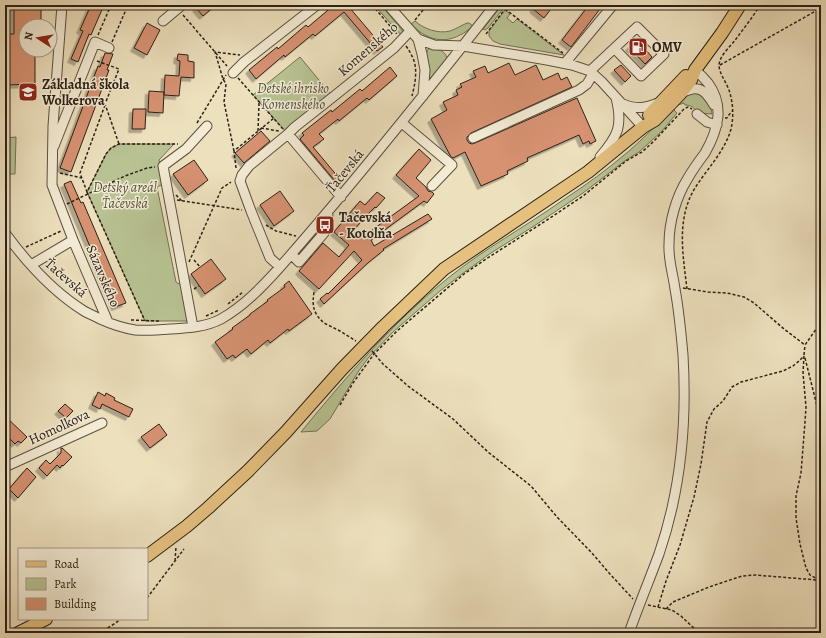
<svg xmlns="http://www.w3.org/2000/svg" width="826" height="638" font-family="Alegreya,serif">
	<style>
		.green { fill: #b8c292; stroke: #727255 }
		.building { fill: #d79272; stroke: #2b2118; filter: url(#shadow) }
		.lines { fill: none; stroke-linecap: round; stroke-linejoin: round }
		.minor-casing { stroke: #5c5141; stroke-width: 11 }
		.major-casing { stroke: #2b2118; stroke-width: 14 }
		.path { stroke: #2b2118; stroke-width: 1.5; stroke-dasharray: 3 2; stroke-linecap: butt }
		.minor { stroke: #f3ebd4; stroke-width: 9 }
		.major { stroke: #e6c07e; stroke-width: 12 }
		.labels { text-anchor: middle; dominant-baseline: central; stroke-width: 3; stroke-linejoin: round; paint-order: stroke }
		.poi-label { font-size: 14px; font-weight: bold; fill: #2b2118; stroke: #f3ebd4; text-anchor: start }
		.street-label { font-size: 14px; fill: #2b2118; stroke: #f3ebd4 }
		.park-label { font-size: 14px; font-style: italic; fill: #55513d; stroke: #f3ebd4 }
	</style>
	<defs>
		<filter id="shadow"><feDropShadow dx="-3.5" dy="3.5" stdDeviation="0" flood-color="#0004"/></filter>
	</defs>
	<rect width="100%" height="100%" fill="#ede0bd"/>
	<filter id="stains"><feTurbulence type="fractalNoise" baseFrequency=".005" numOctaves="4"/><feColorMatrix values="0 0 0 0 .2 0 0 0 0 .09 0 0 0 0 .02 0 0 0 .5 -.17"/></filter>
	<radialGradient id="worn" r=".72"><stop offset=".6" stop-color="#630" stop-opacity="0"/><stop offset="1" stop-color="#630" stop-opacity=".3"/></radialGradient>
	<path class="green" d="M374,5H381L402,30L403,33L402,36Z
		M502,5H506L488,28L485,30L483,29Z
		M505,10L510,14L507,18L513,23L517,19L564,55L500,44L493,41L489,36V31Z
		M415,21C424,29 438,34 450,31C456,29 462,25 467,23H469L473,26C469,29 465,33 460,35C442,45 424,38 411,24Z
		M429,48C437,49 445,50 447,58C442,65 437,74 430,78L429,76C428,68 423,55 429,48Z
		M300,57L333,97L288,134L253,95Z
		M695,93L702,95L710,105L712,114L698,113C694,108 692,105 685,105L684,103L675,106L687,95Z
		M673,109L677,113L662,131L639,152L626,160L583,193L534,226L491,253L462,274L440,291L393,332L369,357L358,372L330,419L317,431L301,432C346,377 392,323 448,278C484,249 525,227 563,200C586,185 608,169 629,151C644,138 658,123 673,109Z
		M16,137L15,174H5V138Z
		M119,144H174L159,160L163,184L157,187L176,282L181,285L188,321H145L87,192L106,154L111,148Z"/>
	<path class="building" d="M24,5L41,6V26H26V50H35V84L5,85V34H14V6H24Z
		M91,5H104L91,35L89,34L78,62L71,59L83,31L80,30Z
		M199,5H216L203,16L196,8Z
		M334,5H352L349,7L383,47L377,51L344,12L315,36L313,34L285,57L284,55L256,79L249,70L277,47L278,49L306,25L308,27Z
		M536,5H554L544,18L533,9Z
		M589,5H603L571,47L562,40Z
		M147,23L160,30L147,55L134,48Z
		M639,38L647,46L645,49L652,57L645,64L629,47Z
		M105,53L113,54L107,70H109L71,172L60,168L98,66L100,67Z
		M178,54L188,55V61L194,62V78L181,77L179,96L164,95L165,75L179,76L180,61L177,60Z
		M509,63L515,75L536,65L543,80L558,73L561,80L567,77L572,87L471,133L467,137V140L469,143L472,144L475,143L577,98L596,141L590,144L589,141L583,144L579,135L527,158L528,161L507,171L508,174L481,186L465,152L453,158L451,157L431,119L447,110L443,102L458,95L456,90L462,87L460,84L476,77L473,71L485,66L488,73Z
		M621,65L631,76L625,82L614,70Z
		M390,67L397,76L369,100L367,98L339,121L338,119L319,134L324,139L313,147L339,178L335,181L300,139L304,135L302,133L331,110L332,112L360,89L362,91Z
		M149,91L164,92L163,113L148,112Z
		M133,109H146L145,129H132Z
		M261,131L270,141L244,163L235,153Z
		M419,149L431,160L416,178L426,187L428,191L432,192L434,194L427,203L424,201L371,240L374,246L428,214L432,219L383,249L384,250L369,262L324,304L320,299L327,293L328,294L362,260L354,251L319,289L299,271L323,243L339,257L349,245L334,232L360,201L365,205L377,192L385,198L376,208L375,207L369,213L353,231L361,238L419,196L396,175Z
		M194,160L208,180L188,195L173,174Z
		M71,181L81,203L83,202L126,303L115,307L64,184Z
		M280,191L294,211L274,226L260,205Z
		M211,259L226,279L205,294L191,274Z
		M289,281L312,314L289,331L288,329L270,343L268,340L251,354L247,349L235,358L233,355L227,359L215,342L233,329L232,328L250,315V314L268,301L267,300L285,287L284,285Z
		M98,392L105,396L106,393L115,398L114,400L133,409L129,417L102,404L100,409L92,405Z
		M65,404L73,411L66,418L58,411Z
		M5,416L27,437L21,443L18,441L15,444L5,434Z
		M159,424L167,435L150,448L141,437Z
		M61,448H62L72,457L63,466L62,465L60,468L57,465L47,476L39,468L46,460L50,464L61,453Z
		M27,468L36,477L18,498L9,489Z"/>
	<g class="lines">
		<defs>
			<path id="minor" d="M62,5L53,126L52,185L73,240L108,322
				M388,5L418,39L434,45L463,46L547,60L572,65L590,71L602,82L643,127
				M163,21L182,5
				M418,39L422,54L425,70L423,96
				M565,63L613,5
				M590,71L637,27L664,54L641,76L615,49
				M233,73L244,62L317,5
				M682,93C699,84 705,90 714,105
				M623,104C638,110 645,108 661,102
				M697,114L707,122L717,125
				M402,123L452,165L432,186
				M288,134L341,197
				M473,138L579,90L587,84L593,74
				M54,146L95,42L109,48
				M600,157C618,136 623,126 616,98
				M5,233C27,263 52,291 84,311C89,314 95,316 100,319C111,324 123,328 135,330C147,331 159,330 171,329C188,328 206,327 221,319C244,306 263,286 280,267C355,182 425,94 495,5
				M292,255L299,262L324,233L328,214
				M31,265L73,240
				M280,267L270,258L251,211L240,181L242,175L249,166L288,134L295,127L333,97L394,48L410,31
				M193,327L163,166L186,149L207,126
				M5,467L102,423
				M629,633C638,607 649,581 659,554C681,490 687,422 683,355C681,332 679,311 675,289C673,274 668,259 669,244C669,222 676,197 688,178C693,169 699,161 705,153C718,130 725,106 708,83C704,78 700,74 695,70"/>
			<path id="major" d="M649,115L686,76
				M147,556L187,526L208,508L248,471L286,432L342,369L383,327L444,269L588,172L643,127L655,120L680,94L691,80L695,70L722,33L740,5
				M18,633L46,619"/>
		</defs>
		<use href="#minor" class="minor-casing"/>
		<use href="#major" class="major-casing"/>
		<path class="path" d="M372,5L397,34
			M505,9L563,53
			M183,15L227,66
			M415,20L427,5
			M486,34L508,5
			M98,35L111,5
			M112,42L128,5
			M406,46C409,50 411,54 413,58C418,70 415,84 412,96
			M97,61L119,69L105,104L119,144
			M720,65L821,8
			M238,78L283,129
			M105,105L80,173L87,192L106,154L111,148L119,144H178
			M725,118H727L728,116L733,110
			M197,123L226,75
			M261,128L279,131
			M258,131L259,103
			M234,151L224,102L226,84L223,79L215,52L240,55
			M236,168L234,151L274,118
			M60,173L82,178
			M87,192L145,321
			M176,195L182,201
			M177,200L242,210
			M67,204L125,176L147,168L155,167
			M266,225L276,231L296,236
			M26,247L61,231
			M194,260L200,267
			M189,262L222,188L231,182
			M683,288L708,292L727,293L744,297L754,303L784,329L805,345L821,322
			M194,289L199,286
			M687,289C683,255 676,219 695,188C707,169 725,151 731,129C734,116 733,102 729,90C726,82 719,73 719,65C720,55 730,47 736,39C744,28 753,17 760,5
			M314,292C312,306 313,313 324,323L340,331L356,341
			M228,304L243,292
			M206,316L219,310
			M131,320L159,321
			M372,351L383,364L408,386L453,419L488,452L531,486L557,517L591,552L610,574L633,599
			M804,355L805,345
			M804,356L803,373L806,407L805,422L801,473L796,496V518L800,544L806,568L810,575L821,581
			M805,358L821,422
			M340,405L353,383L374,354L397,331L431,302L464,274L486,259L547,220L583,196L626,161L642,152L654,141L684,109L688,107L692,109
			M175,561L176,547
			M147,598L184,549
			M648,605L672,610L681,616L699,633
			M658,607L666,581L680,545L694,497L701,464L707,422L714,409L723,401L732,387L741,382L783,371L793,366L799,361L804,356
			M666,609L673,602L709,587L742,576L755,575L817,580
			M99,633L114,624L121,619"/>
		<use href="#minor" class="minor"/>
		<use href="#major" class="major"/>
	</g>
	<defs>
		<symbol id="fuel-square" viewBox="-11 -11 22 22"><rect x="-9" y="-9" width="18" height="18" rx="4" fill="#8f2418" stroke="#f3ebd4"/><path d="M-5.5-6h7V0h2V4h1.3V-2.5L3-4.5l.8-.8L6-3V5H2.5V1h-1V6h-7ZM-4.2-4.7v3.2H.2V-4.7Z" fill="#fff"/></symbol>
		<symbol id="school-square" viewBox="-11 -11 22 22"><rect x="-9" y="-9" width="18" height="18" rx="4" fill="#8f2418" stroke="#f3ebd4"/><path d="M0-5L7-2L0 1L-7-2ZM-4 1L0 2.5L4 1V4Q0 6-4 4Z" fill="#fff"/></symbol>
		<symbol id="bus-square" viewBox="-11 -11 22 22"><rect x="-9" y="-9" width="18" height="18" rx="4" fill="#8f2418" stroke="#f3ebd4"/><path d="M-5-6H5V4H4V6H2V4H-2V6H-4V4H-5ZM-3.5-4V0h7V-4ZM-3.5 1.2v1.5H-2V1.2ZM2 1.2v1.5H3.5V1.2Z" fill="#fff"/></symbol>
	</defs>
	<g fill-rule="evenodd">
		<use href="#fuel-square" x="627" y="36" width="22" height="22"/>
		<use href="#school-square" x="17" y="81" width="22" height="22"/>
		<use href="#bus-square" x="314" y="214" width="22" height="22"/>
	</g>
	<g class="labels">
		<g class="poi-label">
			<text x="652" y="47">OMV</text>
			<text x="42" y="84">Základná škola<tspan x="42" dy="16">Wolkerova</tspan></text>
			<text x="339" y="217">Tačevská<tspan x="339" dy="16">- Kotolňa</tspan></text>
		</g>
		<g class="street-label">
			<text transform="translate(368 49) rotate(-41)">Komenského</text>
			<text transform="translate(345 171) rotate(-51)">Ťačevská</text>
			<text transform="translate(103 276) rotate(67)">Sázavského</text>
			<text transform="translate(66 278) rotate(41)">Ťačevská</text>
			<text transform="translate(59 427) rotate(-25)">Homolkova</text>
		</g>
		<g class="park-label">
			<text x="293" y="88">Detské ihrisko<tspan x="293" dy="16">Komenského</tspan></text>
			<text x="125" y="187">Detský areál<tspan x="125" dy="16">Ťačevská</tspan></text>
		</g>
	</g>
	<rect width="826" height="638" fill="none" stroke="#ede0bd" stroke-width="20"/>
	<rect x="6" y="6" width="814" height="626" fill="none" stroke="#2b2118" stroke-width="2"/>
	<rect x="10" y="10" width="806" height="618" fill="none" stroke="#2b2118"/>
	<rect x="18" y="548" width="130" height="72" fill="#f3ebd4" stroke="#a39a89"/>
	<rect x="26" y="561" width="20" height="6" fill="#e6c07e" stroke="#a39a89"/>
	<text x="54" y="568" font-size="12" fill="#2b2118">Road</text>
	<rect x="26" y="578" width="20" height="12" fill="#b8c292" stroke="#a39a89"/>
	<text x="54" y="588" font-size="12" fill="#2b2118">Park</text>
	<rect x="26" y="598" width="20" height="12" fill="#d79272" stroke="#a39a89"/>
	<text x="54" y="608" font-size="12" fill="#2b2118">Building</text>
	<g transform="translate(38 38) rotate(282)"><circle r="19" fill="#f3ebd4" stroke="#a39a89"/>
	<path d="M0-3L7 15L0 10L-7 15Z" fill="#8f2418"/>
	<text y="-6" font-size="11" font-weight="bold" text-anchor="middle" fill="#2b2118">N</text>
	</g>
	<rect width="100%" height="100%" filter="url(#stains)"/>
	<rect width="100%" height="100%" fill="url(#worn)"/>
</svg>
